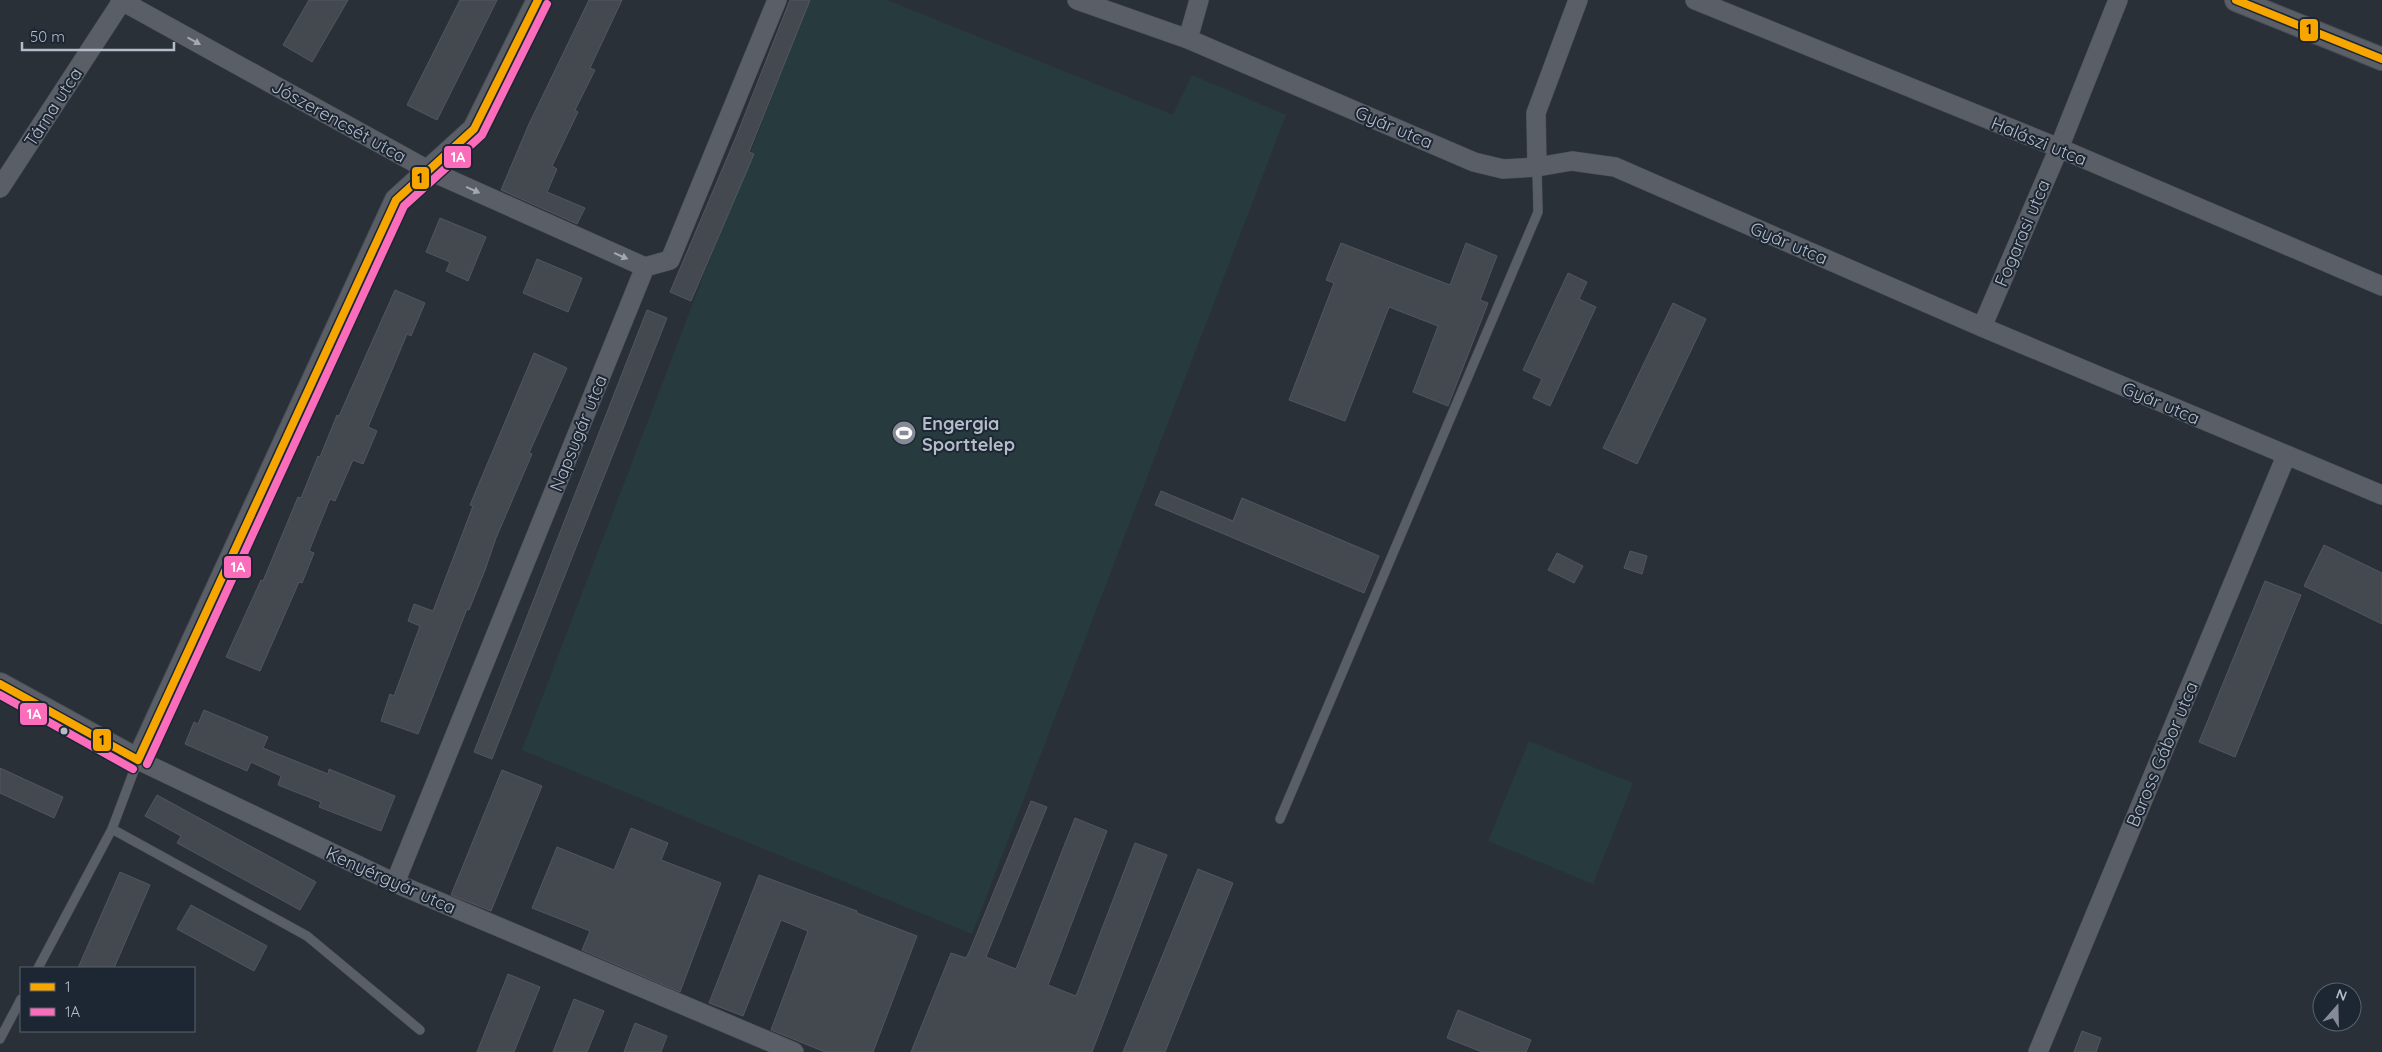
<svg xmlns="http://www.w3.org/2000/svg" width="2382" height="1052" font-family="Quicksand,sans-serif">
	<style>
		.green { fill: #273a3e }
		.building { fill: #444950; stroke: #52575f }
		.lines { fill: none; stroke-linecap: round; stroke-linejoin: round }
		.service-casing { stroke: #484c53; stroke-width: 10 }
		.minor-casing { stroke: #484c53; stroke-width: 20 }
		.tertiary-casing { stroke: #484c53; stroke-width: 24 }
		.service { stroke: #5a5e66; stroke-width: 9 }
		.minor { stroke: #5a5e66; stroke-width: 19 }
		.tertiary { stroke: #5a5e66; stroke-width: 22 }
		.bus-1-casing { stroke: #1d2633; stroke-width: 11 }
		.bus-2-casing { stroke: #1d2633; stroke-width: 11 }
		.bus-1 { stroke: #f7a600; stroke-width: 8 }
		.bus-2 { stroke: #fb6dba; stroke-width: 8 }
		.oneway { fill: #a2a9b5 }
		.bus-dot { fill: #b4bcc9; stroke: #1d2633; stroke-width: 2 }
		.labels { text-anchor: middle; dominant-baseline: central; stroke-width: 4; stroke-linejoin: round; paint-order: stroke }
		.street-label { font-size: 18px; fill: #b4bcc9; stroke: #1d2633 }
		.poi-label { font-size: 18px; font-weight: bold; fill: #b4bcc9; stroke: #1d2633; text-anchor: start }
		.line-badge { stroke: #1d2633; stroke-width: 2 }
		.badge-label { font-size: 14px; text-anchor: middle; font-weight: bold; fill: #fff }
		.pale-badge-label { font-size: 14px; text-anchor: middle; font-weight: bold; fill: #111 }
	</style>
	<rect width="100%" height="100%" fill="#2a3038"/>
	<path class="green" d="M809,0H887L1173,115L1192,75L1286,115L972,934L522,750Z
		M1529,741L1633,783L1593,884L1488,841Z"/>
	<path class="building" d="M309,0H348L312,62L283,45Z
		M460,0H497L437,120L407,105Z
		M589,0H622L590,68L595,70L575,110L578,112L552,166L557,169L547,192L585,208L577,224L501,190L529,124Z
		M790,0H810L749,152L754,154L691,301L670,292L736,137Z
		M440,218L486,237L468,281L446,271L450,262L426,252Z
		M1341,243L1450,285L1466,243L1497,256L1480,300L1488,303L1448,406L1413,392L1438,326L1389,307L1345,421L1289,400L1334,283L1326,280Z
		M537,259L582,278L568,312L523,293Z
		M1568,273L1587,282L1579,299L1596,307L1550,406L1533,398L1542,379L1523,370Z
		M395,290L425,303L411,336L407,334L368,427L377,431L363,464L353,460L335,501L330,499L309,551L314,553L302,583L299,582L260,671L226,657L261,580L263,581L298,497L301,498L318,456L320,457L337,415L339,416Z
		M1673,303L1706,319L1637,464L1603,448Z
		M647,310L667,318L492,759L474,752Z
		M534,353L567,368L529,453L532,454L496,538L485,570L469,610L467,609L418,734L381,721L390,694L394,696L420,626L408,621L414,604L433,611L473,506L470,505Z
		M1161,491L1233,521L1242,498L1379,556L1364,593L1155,505Z
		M2324,545L2382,573V624L2304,586Z
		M1630,551L1647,556L1642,574L1624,568Z
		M1557,553L1583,566L1574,583L1548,570Z
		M2265,581L2301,595L2235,757L2199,742Z
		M204,710L268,737L263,748L328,774L329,769L395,796L381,831L319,807L321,802L278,785L281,776L251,762L247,771L185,744L194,722L198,724Z
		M0,768L63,797L54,818L0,793Z
		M502,770L542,786L491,911L451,895Z
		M157,795L316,882L300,910L177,843L181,836L145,816Z
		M1031,801L1047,807L986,957L1016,969L1075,818L1107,831L1048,985L1076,996L1135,843L1167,855L1092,1052H911L951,953L966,958L970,950Z
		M631,828L668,843L661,860L721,883L680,992L582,950L590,931L532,908L557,847L614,870Z
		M1198,869L1233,883L1165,1052H1123Z
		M120,872L150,885L114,968H78Z
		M759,875L857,911V913L917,936L873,1052H825L771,1030L808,931L781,920L743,1016L709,1003Z
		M191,905L267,946L254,971L177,929Z
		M508,974L540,987L514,1052H477Z
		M574,999L604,1011L587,1052H553Z
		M1458,1010L1531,1040L1526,1052H1482L1447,1038Z
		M635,1023L667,1036L661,1052H624Z
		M2082,1031L2101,1038L2096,1052H2074Z"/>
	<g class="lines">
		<defs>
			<path id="service" d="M1280,819L1538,212L1537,167
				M112,829L307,936L420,1030
				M38,968L112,829L138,760
				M0,1039L21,999"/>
			<path id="minor" d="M120,0L428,170L645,267
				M1077,0L1188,39L1474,162L1503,169L1537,167L1572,161L1615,167L1982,327L2382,495
				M1695,0L2059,148L2382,286
				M1188,39L1199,0
				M1537,167L1536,113L1578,0
				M0,188L122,1
				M1982,327L2059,148L2118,0
				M138,760L395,883L794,1052
				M395,883L645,267L670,260L777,0
				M2038,1052L2286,456"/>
			<path id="tertiary" d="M2236,0L2382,59
				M0,684L138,760L396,200L474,129L538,0"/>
		</defs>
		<use href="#service" class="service-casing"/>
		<use href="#minor" class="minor-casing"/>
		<use href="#tertiary" class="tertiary-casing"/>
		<use href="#service" class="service"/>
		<use href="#minor" class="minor"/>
		<use href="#tertiary" class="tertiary"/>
		<defs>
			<path id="bus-1" d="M2236,0L2382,59
				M0,684L138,760
				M138,760L396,200L474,129L538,0"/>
			<path id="bus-2" d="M0,695L133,769
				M147,764L404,206L482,135L547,4"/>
		</defs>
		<use href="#bus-1" class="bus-1-casing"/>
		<use href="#bus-2" class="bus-2-casing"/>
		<use href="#bus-1" class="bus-1"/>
		<use href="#bus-2" class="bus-2"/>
	</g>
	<defs><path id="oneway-solid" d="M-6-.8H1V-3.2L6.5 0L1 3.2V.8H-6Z" transform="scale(1.25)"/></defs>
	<g class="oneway">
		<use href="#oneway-solid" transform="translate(194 41) rotate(29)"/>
		<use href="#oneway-solid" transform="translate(473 190) rotate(24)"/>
		<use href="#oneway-solid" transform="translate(621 256) rotate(24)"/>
	</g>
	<defs>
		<symbol id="stadium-disc" viewBox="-11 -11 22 22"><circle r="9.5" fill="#848b96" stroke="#1d2633"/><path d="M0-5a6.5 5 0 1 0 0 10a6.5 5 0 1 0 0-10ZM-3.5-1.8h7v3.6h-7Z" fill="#fff"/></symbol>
	</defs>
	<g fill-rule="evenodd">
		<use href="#stadium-disc" x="890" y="419" width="28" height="28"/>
	</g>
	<circle class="bus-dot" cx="64" cy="731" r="4.5"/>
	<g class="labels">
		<g class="street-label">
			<text transform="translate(53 107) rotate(-57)">Tárna utca</text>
			<text transform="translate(339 121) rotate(29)">Jószerencsét utca</text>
			<text transform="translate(1394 127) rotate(23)">Gyár utca</text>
			<text transform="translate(2039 141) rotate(22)">Halászi utca</text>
			<text transform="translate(2022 233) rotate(-67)">Fogarasi utca</text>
			<text transform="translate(1789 243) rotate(23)">Gyár utca</text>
			<text transform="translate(2161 403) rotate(23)">Gyár utca</text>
			<text transform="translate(578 433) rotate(-68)">Napsugár utca</text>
			<text transform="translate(2162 754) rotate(-67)">Baross Gábor utca</text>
			<text transform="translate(391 880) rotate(24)">Kenyérgyár utca</text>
		</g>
		<g class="poi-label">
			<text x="922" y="423">Engergia<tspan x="922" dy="21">Sporttelep</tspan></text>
		</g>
	</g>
	<g class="line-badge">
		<rect x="2299" y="18" width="20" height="24" rx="5" fill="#f7a600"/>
		<rect x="443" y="145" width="29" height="24" rx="5" fill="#fb6dba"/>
		<rect x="411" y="166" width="19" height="24" rx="5" fill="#f7a600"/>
		<rect x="223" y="555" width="29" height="24" rx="5" fill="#fb6dba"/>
		<rect x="19" y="702" width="29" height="24" rx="5" fill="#fb6dba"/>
		<rect x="92" y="728" width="20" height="24" rx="5" fill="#f7a600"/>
	</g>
	<g class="badge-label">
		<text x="458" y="162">1A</text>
		<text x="238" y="572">1A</text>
		<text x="34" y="719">1A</text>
	</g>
	<g class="pale-badge-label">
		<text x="2309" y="34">1</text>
		<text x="420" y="183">1</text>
		<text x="102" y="745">1</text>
	</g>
	<rect x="20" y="967" width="175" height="65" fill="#1d2633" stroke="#59626f"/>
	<rect x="30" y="983" width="25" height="8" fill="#f7a600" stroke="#59626f"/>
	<text x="65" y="992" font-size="15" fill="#b4bcc9">1</text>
	<rect x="30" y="1008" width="25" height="8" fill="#fb6dba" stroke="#59626f"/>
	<text x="65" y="1017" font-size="15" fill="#b4bcc9">1A</text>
	<g transform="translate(2337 1007) rotate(20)"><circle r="24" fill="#1d2633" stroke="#59626f"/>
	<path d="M0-4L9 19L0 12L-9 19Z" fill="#848b96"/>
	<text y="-8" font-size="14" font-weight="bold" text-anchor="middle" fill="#b4bcc9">N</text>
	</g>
	<path d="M22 42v8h152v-8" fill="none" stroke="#b4bcc9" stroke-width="2.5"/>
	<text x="30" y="42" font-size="15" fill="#b4bcc9" stroke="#1d2633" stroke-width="4" paint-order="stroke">50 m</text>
</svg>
